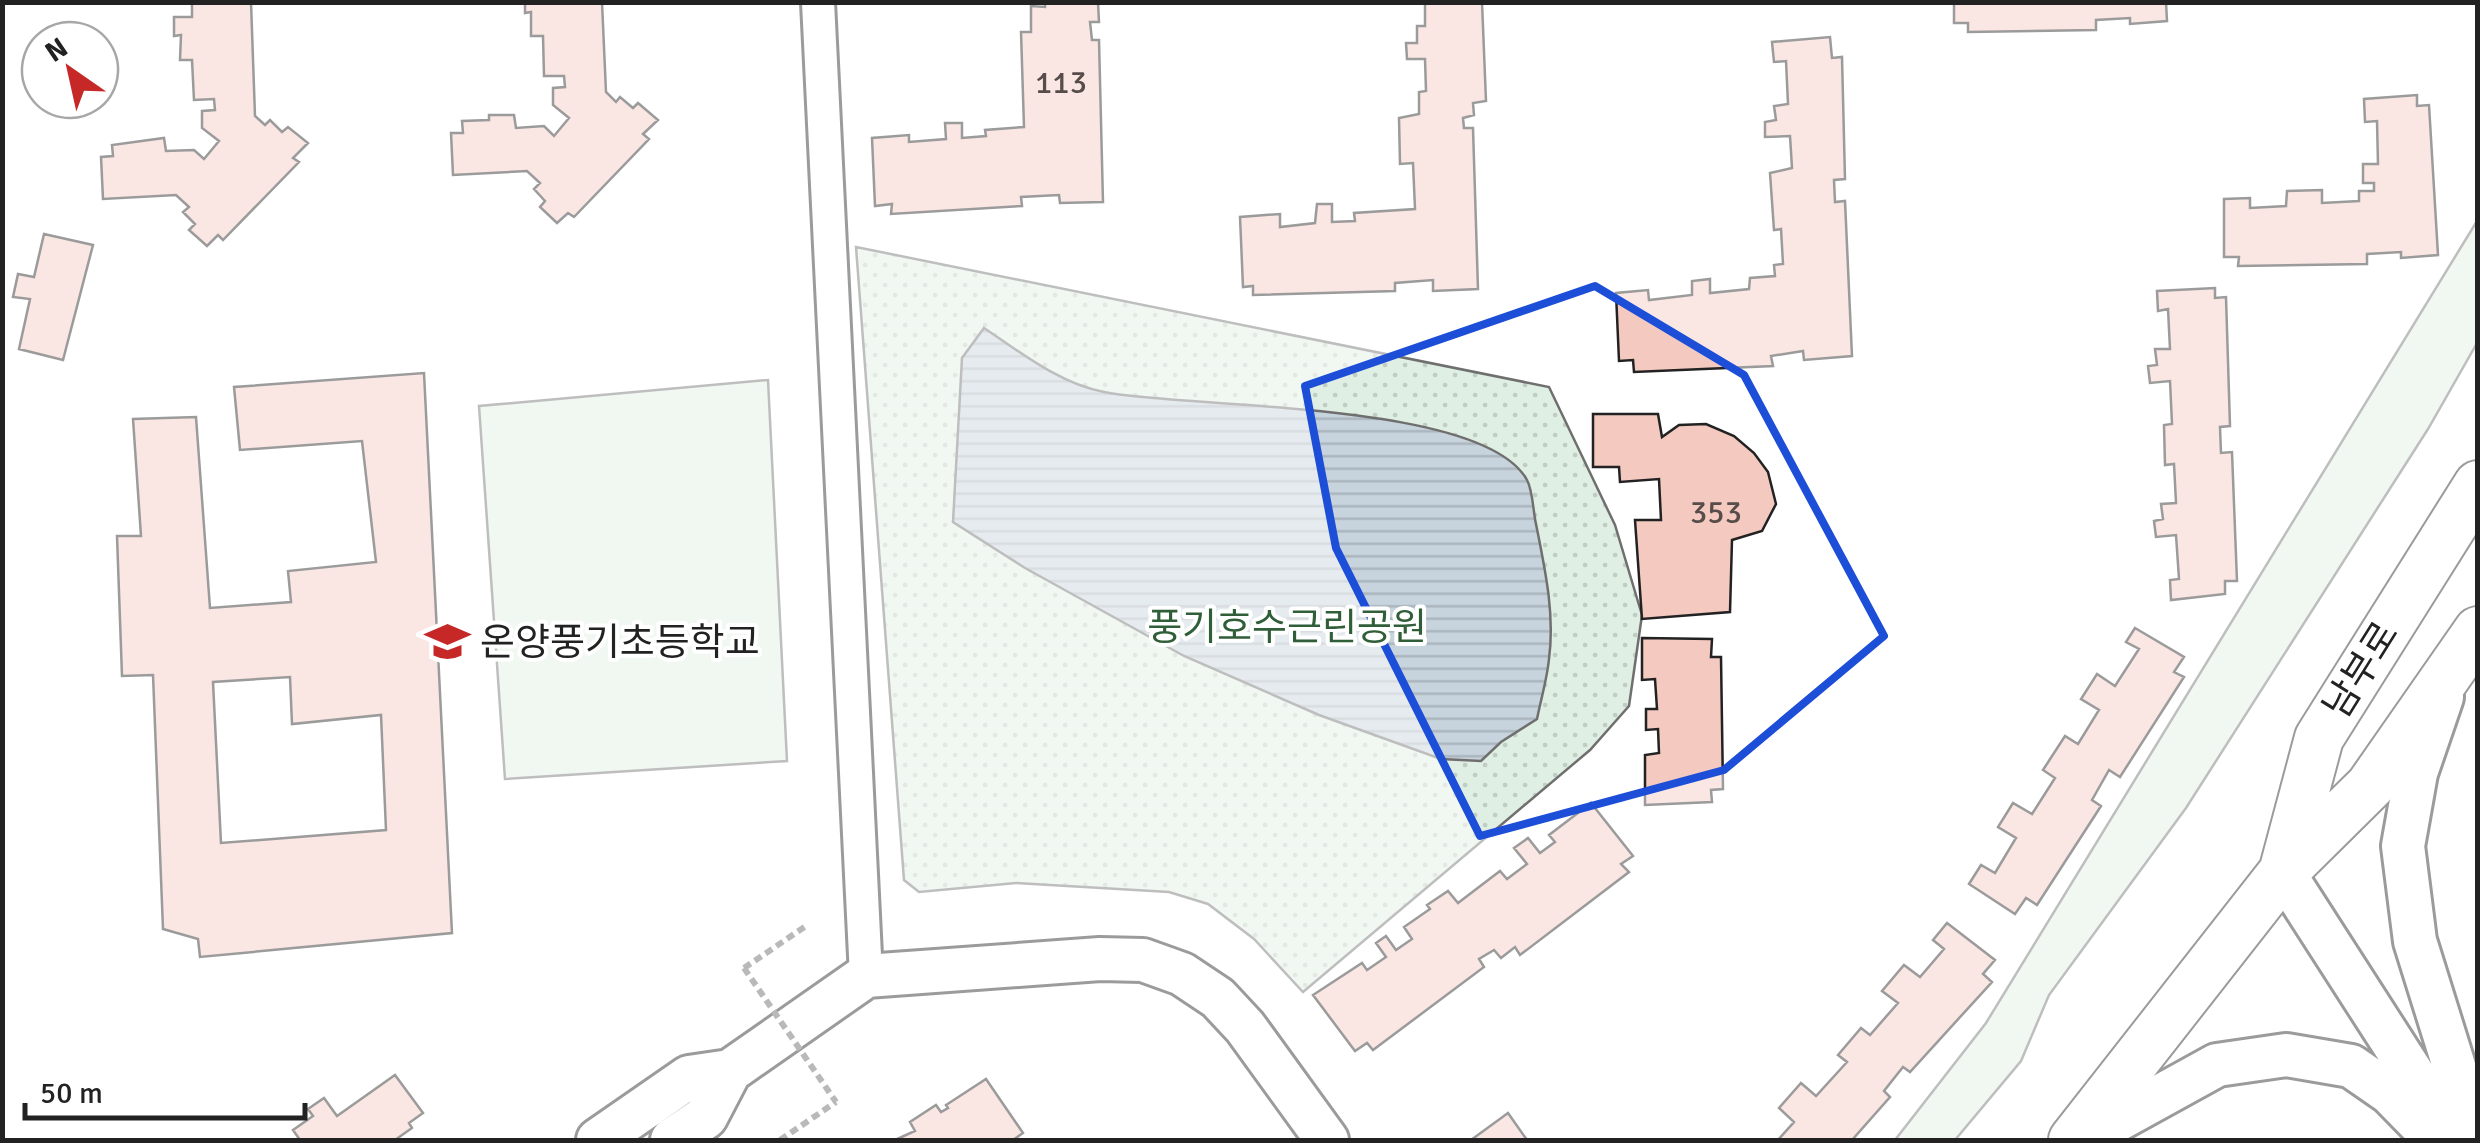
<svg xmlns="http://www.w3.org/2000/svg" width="2480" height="1143" font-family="Signika,'Noto Sans KR',sans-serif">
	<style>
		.green { fill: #e0efe3; stroke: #6f6f6f; stroke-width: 2.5 }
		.park { fill: url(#park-dots); stroke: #6f6f6f; stroke-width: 2.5 }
		.water { fill: url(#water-rules); stroke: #6f6f6f; stroke-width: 2.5 }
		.building { fill: #f3c9c0; stroke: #222; stroke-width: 2.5; fill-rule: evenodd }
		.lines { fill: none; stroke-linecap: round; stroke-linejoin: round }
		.minor-casing { stroke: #222; stroke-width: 38 }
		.tertiary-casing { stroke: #222; stroke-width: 48 }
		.secondary-casing { stroke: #222; stroke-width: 52 }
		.path { stroke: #646464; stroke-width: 6; stroke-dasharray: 8 5; stroke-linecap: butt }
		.minor { stroke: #fff; stroke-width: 32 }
		.tertiary { stroke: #fff; stroke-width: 42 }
		.secondary { stroke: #fff; stroke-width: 48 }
		.path-bridge { stroke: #646464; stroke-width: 6; stroke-dasharray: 8 5; stroke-linecap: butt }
		.marked { fill: none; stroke: #1d4ed8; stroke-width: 8; stroke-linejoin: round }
		.labels { text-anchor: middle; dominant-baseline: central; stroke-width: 8; stroke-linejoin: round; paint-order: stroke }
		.number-label { font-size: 32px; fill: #564c4a }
		.park-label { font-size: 38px; fill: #2f5e38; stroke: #fff }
		.poi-label { font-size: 38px; fill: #222; stroke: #fff; text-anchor: start }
		.street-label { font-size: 38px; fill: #222; stroke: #fff }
	</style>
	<defs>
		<pattern id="park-dots" width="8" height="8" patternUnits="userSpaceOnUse" patternTransform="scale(2.5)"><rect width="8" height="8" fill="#e0efe3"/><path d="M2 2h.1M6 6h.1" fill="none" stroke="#c0cdc2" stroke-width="1.8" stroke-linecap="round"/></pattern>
		<pattern id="water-rules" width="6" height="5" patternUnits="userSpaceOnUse" patternTransform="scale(2.5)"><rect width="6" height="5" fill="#c7d3dd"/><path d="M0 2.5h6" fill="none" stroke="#abb5bd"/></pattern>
	</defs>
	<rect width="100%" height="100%" fill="#fff"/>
	<path class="green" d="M2477,221V343L2428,429L2186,808L2049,995L2021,1061L1955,1140H1895L1986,1023Z
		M768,380L787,761L505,779L479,406Z"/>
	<path class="park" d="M856,247L1549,387L1615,525L1642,615L1629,706L1590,750L1303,992L1254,939L1208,904L1169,892L1016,883L919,892L904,880Z"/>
	<path class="water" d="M984,328C1020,352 1060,384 1104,392C1190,409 1483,400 1527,480C1533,491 1533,511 1536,524C1545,569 1555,614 1549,659C1547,679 1541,699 1537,719L1501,742L1481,761L1441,759L1319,715L1184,656L1025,568L953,522L962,358Z"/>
	<path class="building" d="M192,2H251L255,116L265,125L270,120L282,132L288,127L308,143L293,158L299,162L223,240L218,235L207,246L189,230L195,224L183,212L189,207L176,195L103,199L101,157L113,156L112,145L164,138L166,151L194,150L204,159L219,141L202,128V111L215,110L214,99L194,100L192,60H180L181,35L174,36V17H192Z
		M525,2H602L606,92L616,102L620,97L633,108L638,103L658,120L643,134L649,139L574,217L568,213L557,223L540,207L545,201L534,189L540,183L527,171L453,175L451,133H463L462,121L489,120V115H514L516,128L544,126L554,136L569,118L553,105V88L565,87L564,76H544L543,36H531V12L525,13Z
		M1045,2H1098L1099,22H1090L1092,40H1099L1103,202L1060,203L1059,195L1021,197L1022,206L891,214L892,204L875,206L872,138L909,135V142L946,139L945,123H962V138L986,136L985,130L1024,127L1021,32H1031V6L1045,7Z
		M1425,2H1482L1486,101L1473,103L1474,115L1463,118L1464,128H1473L1478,289L1433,291V280L1395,283V291L1253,295V286L1243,287L1240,217L1280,214V227L1315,223L1317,204H1332V222L1355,221L1354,213L1415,209L1413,163L1400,164L1399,118L1419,114V92L1426,91L1425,59H1407L1406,43H1417V26H1425Z
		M1954,2H2166L2167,21L2130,24V18L2096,20V30L1968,32V23H1954Z
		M1830,37L1832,58L1842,57L1845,179L1834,180L1835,202L1845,201L1852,356L1804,360L1803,351L1771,356L1773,366L1634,372L1633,360L1619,361L1616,293L1648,290L1649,300L1692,295V281L1710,279V293L1749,289L1750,278L1775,276L1774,265L1783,264L1781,229L1774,230L1770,173L1792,168L1790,136L1765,137V122L1776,120L1774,106L1788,104L1786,61L1774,62L1772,42Z
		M2417,95V106L2429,105L2438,255L2401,258V252L2367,254V264L2238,266L2239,257H2224V199L2250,198V208L2286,206L2287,191L2322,190V203L2359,201V191H2374V183H2363V164H2378L2377,121L2365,122L2364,99Z
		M44,234L93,245L63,360L19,349L30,299L13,297L18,274L34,277Z
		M2215,288V298L2226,297L2230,426L2220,427L2221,453L2232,452L2237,581H2225V594L2171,600L2170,580L2179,579L2176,535L2156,537L2154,521L2163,519L2161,504L2176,503L2174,464L2165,465L2164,425L2172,424L2170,381L2150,383L2148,366L2157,365L2155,349H2170L2168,309L2158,311L2157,291Z
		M424,373L452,933L200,957L198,939L163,929L153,675L122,676L117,536H141L133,419L196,417L210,608L291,602L288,571L376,562L362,441L240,450L234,387ZM290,677L292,724L381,715L386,830L221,843L213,682Z
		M1593,414H1658L1662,437L1679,425L1706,424L1734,436L1754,453L1768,472L1776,504L1762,531L1732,540L1730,612L1642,619L1635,520H1661L1659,479L1620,482L1619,467H1593Z
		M2135,628L2184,657L2174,672L2184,677L2120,777L2109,770L2092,800L2101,806L2037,905L2026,898L2015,914L1969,884L1981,865L1995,873L2016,838L1998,827L2013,803L2032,814L2055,778L2043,770L2065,736L2078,744L2099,710L2081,699L2097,674L2115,686L2139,649L2126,642Z
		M1642,638L1712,639L1711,657H1721L1723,789L1711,790L1712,802L1645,805V755L1659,753L1658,729L1646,730V709H1657L1655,679L1642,680Z
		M1591,803L1633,856L1621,864L1629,872L1520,955L1515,947L1501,958L1494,950L1479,959L1484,967L1373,1050L1367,1043L1355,1051L1313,995L1362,963L1367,970L1386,957L1376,943L1386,936L1396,950L1412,939L1404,927L1430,909L1427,905L1448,891L1458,903L1500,871L1507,879L1527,864L1514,848L1528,838L1540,853L1555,842L1549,835Z
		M1947,923L1995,960L1983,974L1992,982L1910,1072L1903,1067L1884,1091L1890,1097L1852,1140H1778L1794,1122L1779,1108L1801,1083L1816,1096L1847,1062L1838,1055L1861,1028L1870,1035L1898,1003L1882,991L1904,965L1920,977L1944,949L1933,940Z
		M395,1075L423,1113L409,1123L412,1128L395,1140H300L293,1130L313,1116L308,1109L324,1098L337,1116Z
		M986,1079L1023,1133L1013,1140H895L915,1131L910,1122L936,1105L941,1112L948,1108L946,1105Z
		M1508,1113L1527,1140H1471Z"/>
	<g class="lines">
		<defs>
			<path id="minor" d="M818,2L866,976"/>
			<path id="tertiary" d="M2442,697L2416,773L2403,846L2415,941L2477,1140
				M2283,872L2445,1124
				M598,1140L689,1077L730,1071L866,976L1100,959L1143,960L1182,974L1218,998L1245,1027L1327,1140
				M672,1140L706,1117L730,1071
				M2081,1140L2217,1065L2286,1055L2351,1066L2390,1093L2436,1140"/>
			<path id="secondary" d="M2284,869L2319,738L2478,485
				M2073,1140L2283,872L2370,786L2478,631"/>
		</defs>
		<use href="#minor" class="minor-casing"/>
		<use href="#tertiary" class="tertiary-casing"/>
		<use href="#secondary" class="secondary-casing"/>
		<path class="path" d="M744,968L806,926
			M780,1140L836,1102"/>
		<use href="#minor" class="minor"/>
		<use href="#tertiary" class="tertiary"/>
		<use href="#secondary" class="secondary"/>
		<path class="path-bridge" d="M744,968L836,1102"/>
	</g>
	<path d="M0 0H2480V1143H0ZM1595,286L1744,375L1884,636L1724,770L1480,836L1336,548L1305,386Z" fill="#fff" fill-opacity=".55" fill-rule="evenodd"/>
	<path class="marked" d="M1595,286L1744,375L1884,636L1724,770L1480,836L1336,548L1305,386Z"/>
	<defs>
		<symbol id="school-bare" viewBox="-9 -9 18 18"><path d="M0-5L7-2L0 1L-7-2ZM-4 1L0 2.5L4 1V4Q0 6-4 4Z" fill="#c62828" stroke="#fff" stroke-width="2.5" paint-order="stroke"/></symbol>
	</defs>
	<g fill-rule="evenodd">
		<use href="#school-bare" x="416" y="610" width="63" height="63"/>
	</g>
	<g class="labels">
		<g class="number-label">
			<text x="1061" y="82">113</text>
			<text x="1716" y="512">353</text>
		</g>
		<g class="park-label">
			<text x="1287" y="627">풍기호수근린공원</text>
		</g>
		<g class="poi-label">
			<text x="480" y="642">온양풍기초등학교</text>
		</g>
		<g class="street-label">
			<text transform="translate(2361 670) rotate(-58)">남부로</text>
		</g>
	</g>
	<rect width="2480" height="1143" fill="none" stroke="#222222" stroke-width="10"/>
	<g transform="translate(70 70) rotate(326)"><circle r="48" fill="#ffffff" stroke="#a7a7a7" stroke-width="2.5"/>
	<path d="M0-8L18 38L0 25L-18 38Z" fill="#c62828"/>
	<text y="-15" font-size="28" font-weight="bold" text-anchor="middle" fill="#222222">N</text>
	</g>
	<path d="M25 1103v15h280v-15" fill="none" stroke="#222222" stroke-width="5"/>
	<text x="40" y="1103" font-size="30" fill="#222222" stroke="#ffffff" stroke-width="8" paint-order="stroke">50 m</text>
</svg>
